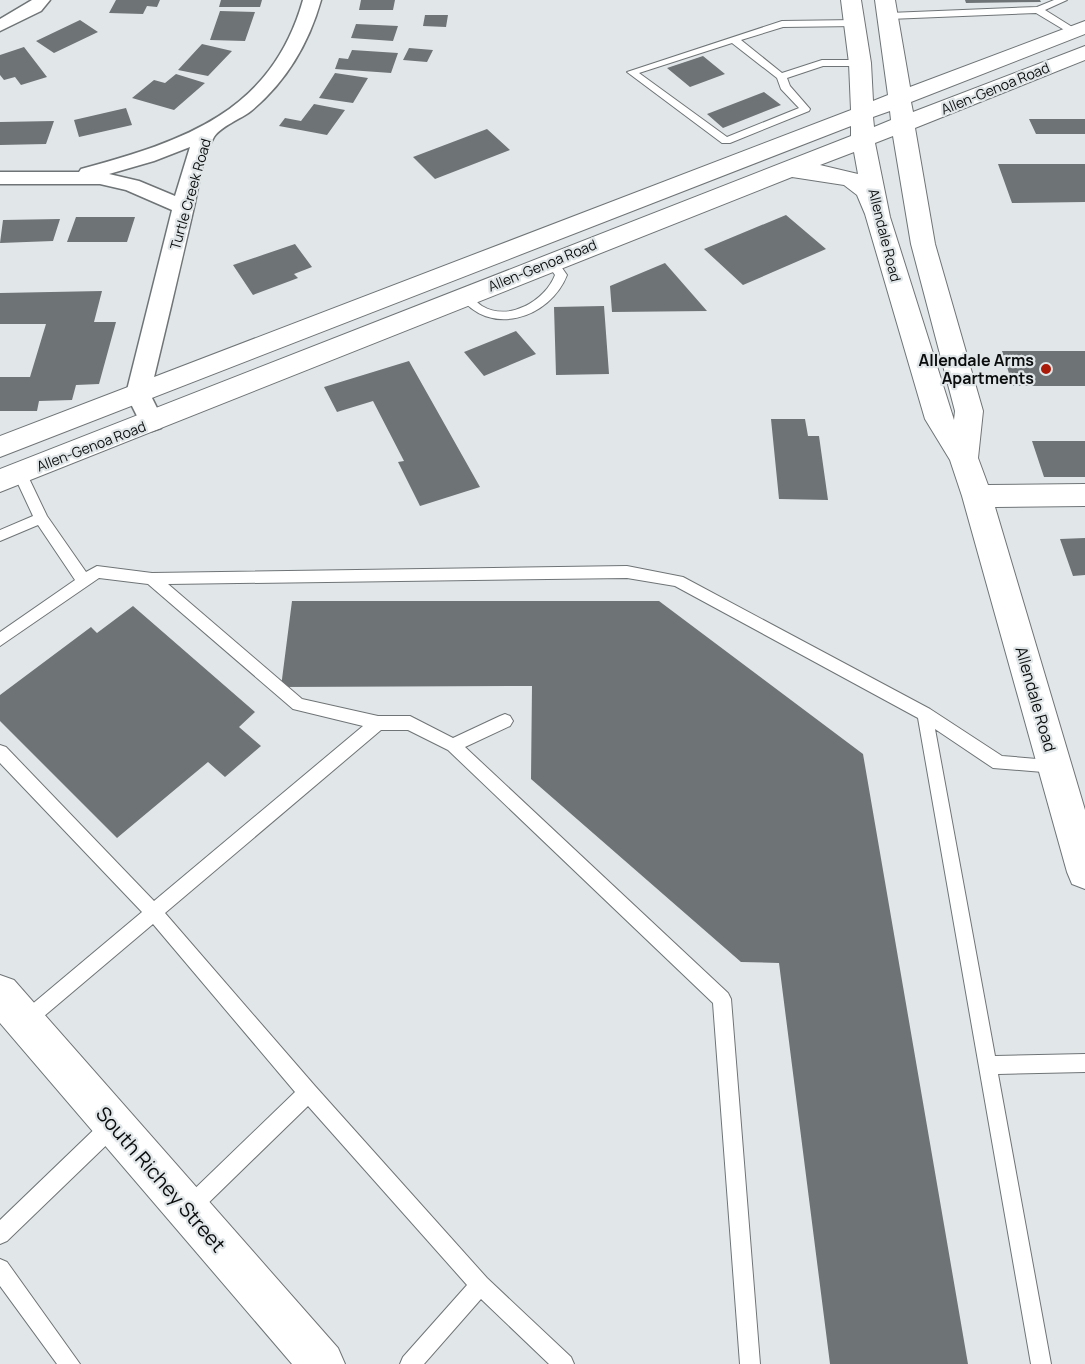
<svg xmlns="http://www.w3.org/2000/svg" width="1085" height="1364" font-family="Manrope,sans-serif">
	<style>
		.building { fill: #6e7375 }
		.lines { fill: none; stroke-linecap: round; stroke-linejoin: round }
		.lane-casing { stroke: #6f7476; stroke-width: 2 }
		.street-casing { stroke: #6f7476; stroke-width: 3 }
		.secondary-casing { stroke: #6f7476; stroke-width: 2 }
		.lane { fill: #fff; fill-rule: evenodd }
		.street { fill: #fff; fill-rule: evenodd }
		.secondary { fill: #fff; fill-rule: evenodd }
		.poi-dot { fill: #aa1a09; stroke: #e1e7e9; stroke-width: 2 }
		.labels { text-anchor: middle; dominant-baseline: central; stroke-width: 4.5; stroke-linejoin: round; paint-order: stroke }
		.far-street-label { font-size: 14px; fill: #0b0d0d; stroke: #e1e7e9 }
		.poi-label { font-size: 16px; font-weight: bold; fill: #0b0d0d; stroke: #e1e7e9; text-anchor: end }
		.street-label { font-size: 16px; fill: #0b0d0d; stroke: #e1e7e9 }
		.near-street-label { font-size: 20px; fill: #0b0d0d; stroke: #e1e7e9 }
	</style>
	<rect width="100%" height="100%" fill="#e1e7e9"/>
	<path class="building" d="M116,0H160L157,7L147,6L143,14L109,13Z
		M221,0H262L260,7H219Z
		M361,0H395L393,10H359Z
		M965,0H1040L1041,2L966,3Z
		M220,11L255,12L245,41L210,40Z
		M425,15H448L446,27L423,26Z
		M80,20L98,32L54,53L36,41Z
		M356,24L398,26L393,41L351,38Z
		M202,44L232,51L208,76L178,70Z
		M24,47L47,77L21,85L15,77L4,80L0,75V55Z
		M409,48L433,50L427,62L403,60Z
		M352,50L398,53L391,73L335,69L339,58L348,59Z
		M703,56L725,74L690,87L667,68Z
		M335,73L368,78L353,103L319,98Z
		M176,74L205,83L174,110L132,98L154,80L165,83Z
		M764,92L781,105L723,128L707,114Z
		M314,104L345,110L327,135L279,126L285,118L301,121Z
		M126,108L132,125L79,137L74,120Z
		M1029,119H1085V134H1036Z
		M54,121L46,144L0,145V122Z
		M487,129L510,150L435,179L413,157Z
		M998,164H1085V202L1012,203Z
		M786,215L826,249L743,285L704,249Z
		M76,217H135L127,242H67Z
		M60,219L53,241L0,243L3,220Z
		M295,244L312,267L294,274L298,278L253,295L233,265Z
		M665,263L707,311L612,312L610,286Z
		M102,291L94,322H116L99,384L76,385L72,400L39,401L37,411H0V377H30L46,324H0V293Z
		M604,306L609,374L556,375L554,307Z
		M516,331L536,354L484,376L464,352Z
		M1002,351H1085V386H1013Z
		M409,361L480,487L420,506L398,462L404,461L373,401L337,412L324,387Z
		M771,419H805L808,436H819L828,500L779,499Z
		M1032,441H1085V477H1044Z
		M1085,538V575L1073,576L1060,539Z
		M292,601H659L863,754L968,1364H830L779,963L741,962L531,779L532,686L281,687Z
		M133,606L255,712L239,727L261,746L225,777L208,762L117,838L0,721V695L91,627L97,633Z"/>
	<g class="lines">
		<defs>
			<path id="lane" d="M1054,0H1067L1045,10L1077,30V34H1071L1036,13L889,19L884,16L889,13L1037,7Z
				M782,21L856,20L861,23L856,26L783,27L741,40L782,73L822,60H860L865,63L860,66H823L787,78L790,86L810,109L809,111L730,143H722L627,72ZM732,43L777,78L781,89L799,108L727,137L639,73Z
				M551,257L555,258L567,275C550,319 488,338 459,295L465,291C473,294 475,302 482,306C509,322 545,301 555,275L545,261Z
				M20,468L25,470L47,516L86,572L97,566L152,573L627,566L683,577L930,709L1002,756L1061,761L1063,766L1061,771L1055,773L993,768L935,729L995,1056L1085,1054V1072L998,1074L1051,1364H1031L918,718L675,586L627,578L168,584L302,699L378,716H410L453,738L500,716L505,714L510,716L513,721L510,726L465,747L728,993L731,999L760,1364H740L713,1003L448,750L408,730H381L165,913L315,1086L487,1278L571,1357L574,1364H549L481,1299L424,1364H400L403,1357L467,1285L308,1106L196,1215L189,1218L182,1215L179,1208L182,1201L295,1092L153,924L30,1028L24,1031L18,1028L15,1022L18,1016L142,912L0,763V745L6,747L154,901L363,726L293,709L148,584L99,578L0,646V632L75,580L38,525L0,541V530L33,516L13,473Z
				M113,1116L120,1118L122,1125L120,1132L7,1241L0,1244V1220L106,1118Z
				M0,1259L7,1262L80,1364H57L0,1286Z"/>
			<path id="street" d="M32,0H50L41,11L0,31V19Z
				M303,0H321C309,43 286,82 251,111C241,119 221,126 214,137C202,157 199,185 194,207C180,269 165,332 150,394L164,422L161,428L152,431L143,428L126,394L172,210L126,190L100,184H0V172H79L81,169C183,141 271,113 303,0ZM190,147L175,196L139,181L109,174L154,161Z"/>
			<path id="secondary" d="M841,0H861L871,63L873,101L888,95L875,0H895L910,87L1085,21V34L911,102L913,112L1085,46V60L915,128L935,244L983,411L978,458L988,485L1085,484V506L995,507L1085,810V889L1072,884L1067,872L962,496L950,460L925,419L865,214L857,195L844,185L792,177L0,492V469L851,136V126L0,457V436L851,110L849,63ZM890,111L891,120L874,127L873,117ZM893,136L911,244L955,411L954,420L890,217L875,143ZM854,152L858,174L820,165Z
				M0,975L14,980L338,1348L345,1364H292L0,1023Z"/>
		</defs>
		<use href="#lane" class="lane-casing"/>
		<use href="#street" class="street-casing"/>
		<use href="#secondary" class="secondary-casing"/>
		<use href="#lane" class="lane"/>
		<use href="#street" class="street"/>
		<use href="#secondary" class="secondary"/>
	</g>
	<circle class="poi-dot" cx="1046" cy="369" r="6"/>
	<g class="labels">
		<g class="far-street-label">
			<text transform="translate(995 88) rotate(-22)">Allen-Genoa Road</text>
			<text transform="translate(190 194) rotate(-74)">Turtle Creek Road</text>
			<text transform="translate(885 235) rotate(76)">Allendale Road</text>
			<text transform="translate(542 265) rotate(-22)">Allen-Genoa Road</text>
			<text transform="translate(91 446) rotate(-21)">Allen-Genoa Road</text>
		</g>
		<g class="poi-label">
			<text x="1034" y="360">Allendale Arms<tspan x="1034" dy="18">Apartments</tspan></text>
		</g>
		<g class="street-label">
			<text transform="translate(1036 699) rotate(74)">Allendale Road</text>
		</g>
		<g class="near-street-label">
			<text transform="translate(161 1179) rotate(49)">South Richey Street</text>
		</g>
	</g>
</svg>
